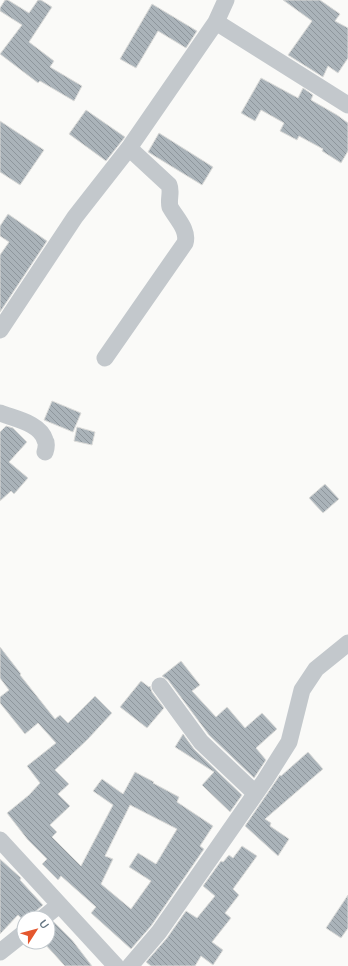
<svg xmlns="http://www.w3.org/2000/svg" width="348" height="966" font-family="'Nunito Sans',sans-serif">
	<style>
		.building { fill: url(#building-back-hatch); stroke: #dcdcda; fill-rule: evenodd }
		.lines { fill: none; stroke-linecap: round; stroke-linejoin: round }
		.minor { stroke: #c3c8cc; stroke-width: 17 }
	</style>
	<defs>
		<pattern id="building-back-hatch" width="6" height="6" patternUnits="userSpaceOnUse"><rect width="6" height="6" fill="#aab3b9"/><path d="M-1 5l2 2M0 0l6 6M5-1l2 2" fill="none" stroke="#8e969c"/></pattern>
	</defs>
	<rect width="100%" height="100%" fill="#fafaf8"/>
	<path class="building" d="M5,0H8L29,13L38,0H41L52,7L29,42L54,61L50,67L82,86L74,101L40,81L38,83L0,54L22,25L0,11V8Z
		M283,0H320L340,14L335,21L348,28V58L338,73L328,66L323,77L288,55L312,21Z
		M152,4L197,31L186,48L158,31L136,68L120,59Z
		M261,78L298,98L303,88L313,95L311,100L337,115L348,123V151L341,163L322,151L323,149L299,136L297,140L280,131L284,123L261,110L255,121L241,113Z
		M86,110L125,137L106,161L69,134Z
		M0,121L44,150L20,185L0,172Z
		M159,133L213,167L202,185L148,152Z
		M8,214L47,241L0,312V255L9,242L0,236V226Z
		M52,401L81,413L73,432L44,420Z
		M6,426L13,428L27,442L9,462L28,478L14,494L11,491L0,501V432Z
		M77,427L95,432L92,445L74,441Z
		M325,484L339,499L323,513L309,498Z
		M0,647L21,674L20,675L55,719L60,715L68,723L95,696L112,713L87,740L55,770L69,784L58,794L70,806L50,825L57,832L52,837L81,866L113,805L93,791L102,779L123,794L135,772L154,782L153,783L179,797L177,802L213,826L200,846L204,849L151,926L131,949L91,913L96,907L61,876L58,880L42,864L47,859L28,840L7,813L29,795L40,783L27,766L56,743L38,723L25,734L0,703V697L9,690L0,678ZM130,805L177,829L156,864L138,853L129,867L151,881L131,909L101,884L113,859L105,856Z
		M181,661L200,685L192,691L216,717L227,707L245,728L262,713L277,729L256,748L266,760L254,778L209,735L168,680L162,676Z
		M141,681L149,687L150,686L152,692L164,708L147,728L120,707Z
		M183,734L194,749L242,795L230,812L202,785L214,772L175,747Z
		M308,752L323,769L265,819L271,823L270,826L289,839L278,856L245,826L280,775L281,776Z
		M242,846L257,856L233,889L239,895L225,913L231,918L212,942L223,950L213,965L201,956L195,966H151L146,962L167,938L186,911L197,918L215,896L203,886L221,861L223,862L229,855L233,858Z
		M0,859L21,878L20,880L43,905L36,911L33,918H24V921L18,915L0,934Z
		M348,895V928L341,938L326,928Z
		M54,922L72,940L92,966H65L43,942H48V926Z"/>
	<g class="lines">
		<path class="minor" d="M216,22L348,105
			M0,330L75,217L129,148L216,22L226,0
			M105,358L185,243C189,230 176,218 170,207C168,199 172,192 169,185L129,148
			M0,413C15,419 40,423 45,440C47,443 46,449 45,452
			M160,686L201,742L255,793
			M0,840L116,966
			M43,918L59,905
			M0,952L24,933
			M130,966L159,932L265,780L289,742L302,690L316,669L348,643"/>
	</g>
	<g transform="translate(36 930) rotate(54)"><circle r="19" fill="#ffffff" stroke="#c1c8cd"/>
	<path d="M0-3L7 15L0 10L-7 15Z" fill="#e4572e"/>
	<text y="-6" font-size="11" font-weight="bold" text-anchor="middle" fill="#657683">U</text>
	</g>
</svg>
